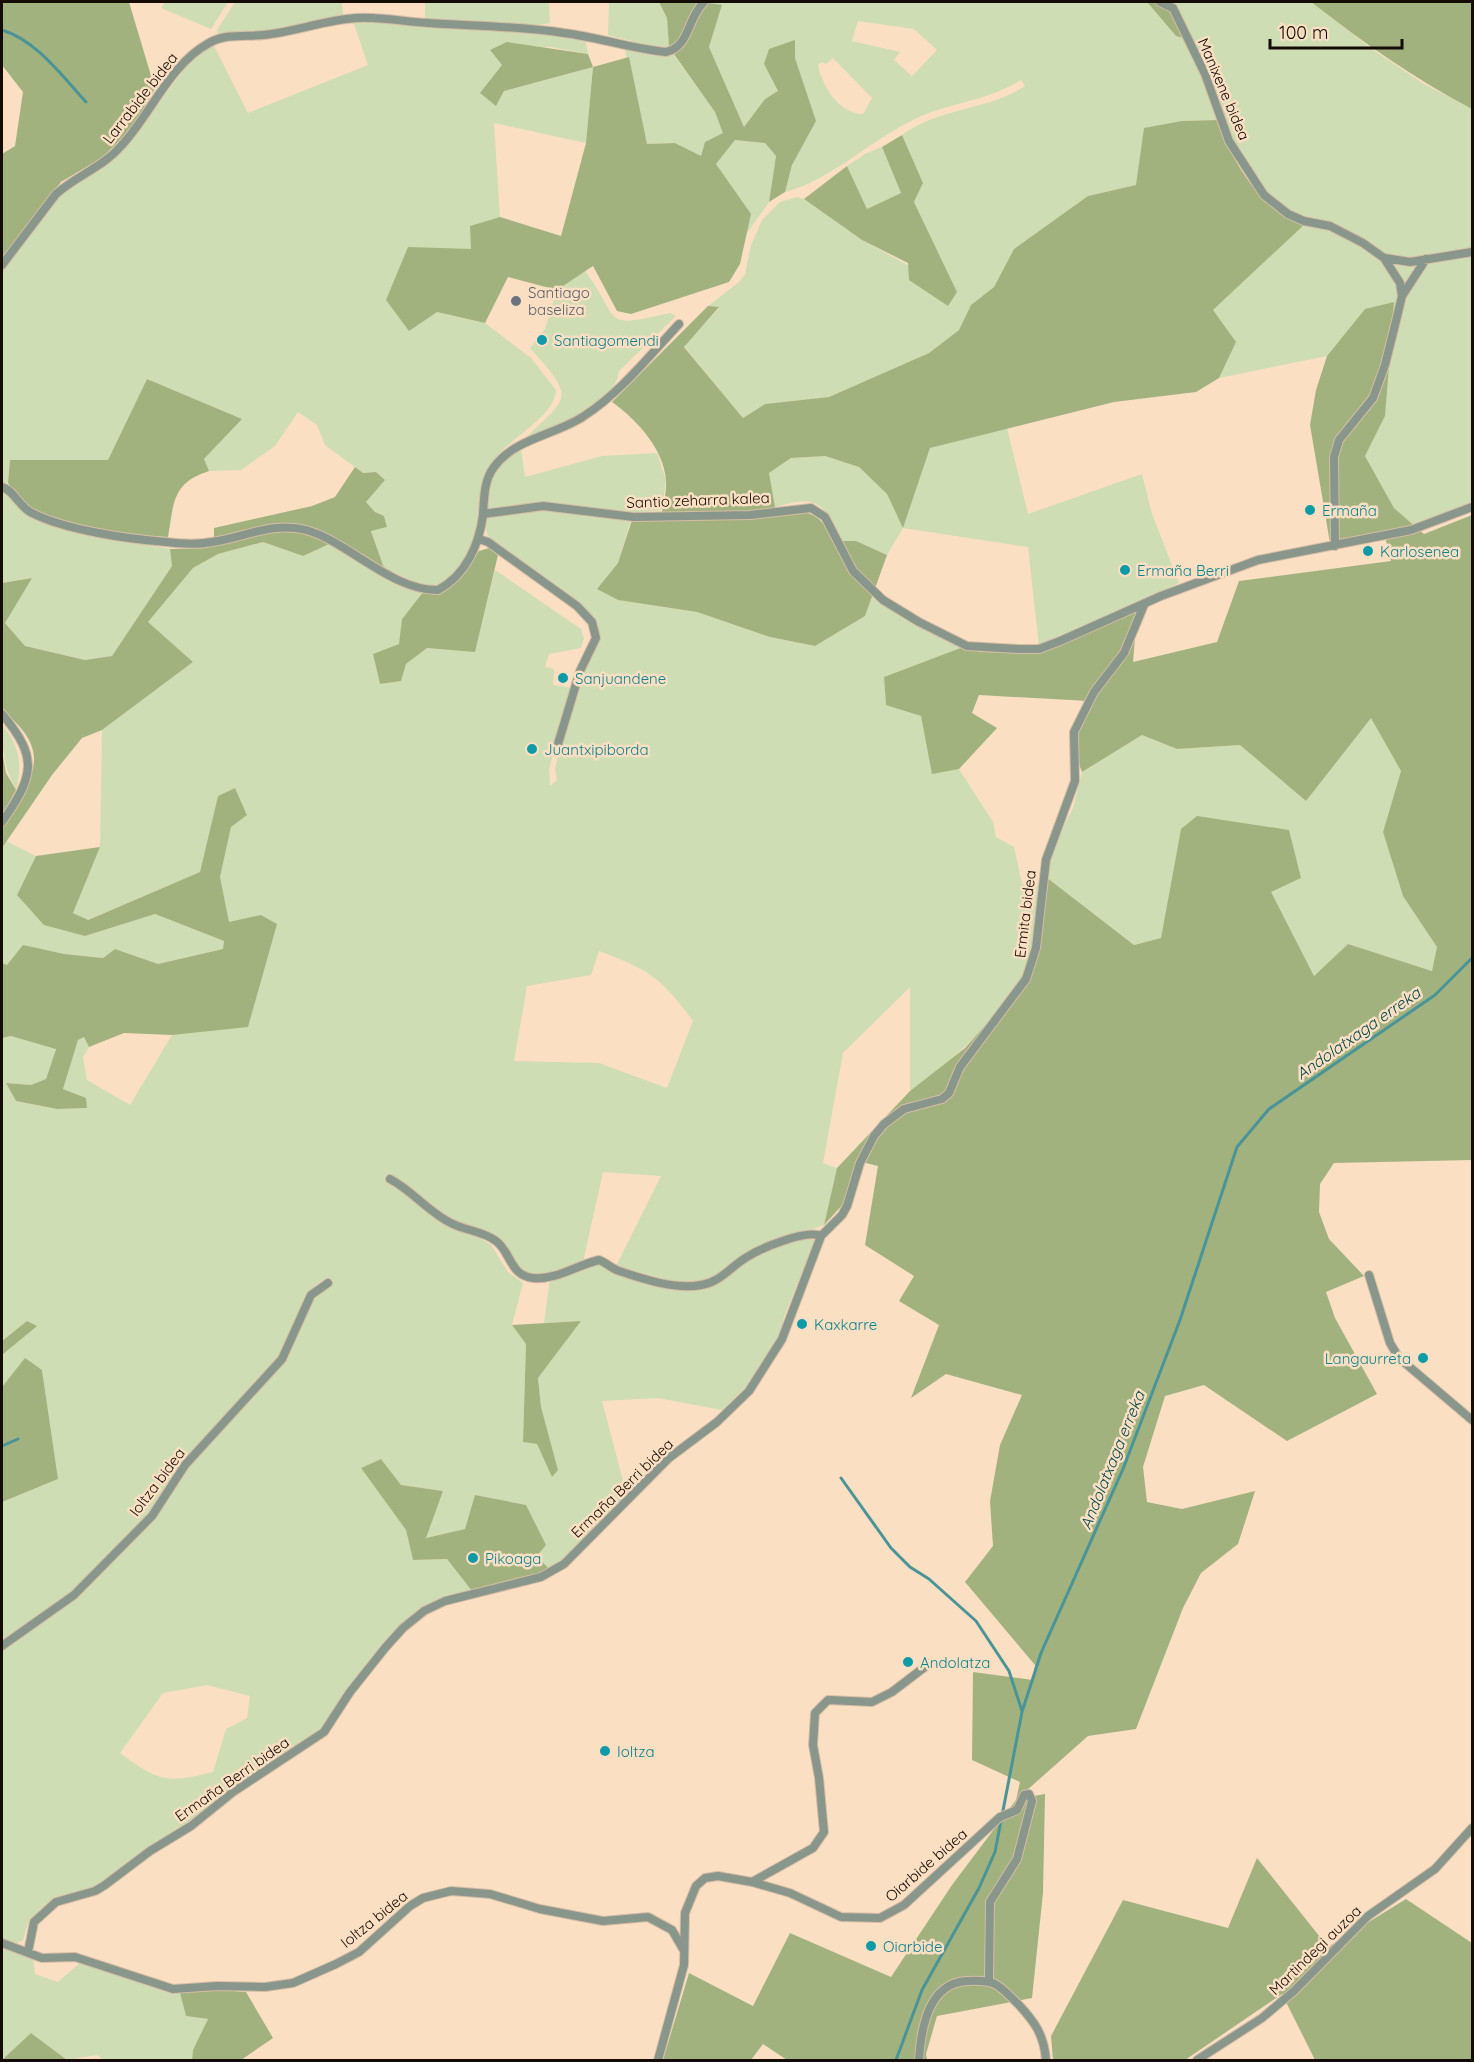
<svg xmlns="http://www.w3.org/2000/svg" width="1474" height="2062" font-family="Quicksand,sans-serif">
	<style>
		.green { fill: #ceddb3; fill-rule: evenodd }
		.forest { fill: #a1b27f }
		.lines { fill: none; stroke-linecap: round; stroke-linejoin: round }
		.stream { stroke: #4a9497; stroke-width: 3 }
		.minor-casing { stroke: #d6bda4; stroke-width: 10 }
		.minor { stroke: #88968b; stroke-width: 8 }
		.worship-dot { fill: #6b7280; stroke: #fbdfc3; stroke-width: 2 }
		.culture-dot { fill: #0f9aa8; stroke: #fbdfc3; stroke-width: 2 }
		.labels { text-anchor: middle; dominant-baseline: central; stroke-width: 5; stroke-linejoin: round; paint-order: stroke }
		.street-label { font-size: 15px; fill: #140b03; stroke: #fbdfc3 }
		.worship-label { font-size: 15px; fill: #5b616d; stroke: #fbdfc3; text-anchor: start }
		.culture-label { font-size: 15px; fill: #0d838f; stroke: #fbdfc3; text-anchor: start }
		.water-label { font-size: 16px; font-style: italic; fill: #01494b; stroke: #fbdfc3 }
	</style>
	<rect width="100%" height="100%" fill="#fbdfc3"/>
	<path class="green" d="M165,2H228L211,29L161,8Z
		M235,2H342L343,15L269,31L219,35L217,30Z
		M425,2H549L550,23L533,26L425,19Z
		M609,2H659L667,18L669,47L651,46L608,35Z
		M702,2H1147L1176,36L1186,39L1204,77L1218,120L1182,121L1136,185L1088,196L1014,249L994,287L971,305L959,330L929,353L829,397L765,404L743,418L684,346L719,308L708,306L739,282L745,274L751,245L762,220L780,202L797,197L804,199L862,240L957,292L914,202L923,183L902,135C942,106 984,112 1025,86L1021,80C984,103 947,102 909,122C868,143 830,180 785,192L792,165L815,121L795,58V40L764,64L778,91L765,99L744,127L709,47L722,6ZM858,21L914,29L937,50L912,76L894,60L900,52L852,41ZM833,58L872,98L863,114C839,114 822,86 818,65L822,62L826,64Z
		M1170,2H1311L1372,49L1424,84L1472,109V503L1414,525L1394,508L1365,456L1385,416L1365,309L1327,356L1219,378L1236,342L1212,311L1309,220L1297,216L1272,198L1236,148L1212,81Z
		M373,20L499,28L585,38L588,54L551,47L490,50L502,65L496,106L504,91L593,67L586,143L494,123L500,217L471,226V249L436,312L485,323L531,358L556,390C555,418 504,440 491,465C487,473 487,484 486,492C479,527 470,583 427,587L384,568L371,530L387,527L384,516L375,512L366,502L385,480L376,472L363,473L325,445L317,425L298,412L275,446L241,470L209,471L204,459L242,419L147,379L108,460H10L8,483H2V271L57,197L70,185L113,159L126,146L188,64L199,53L214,46L248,113L368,65L353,21Z
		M624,46L674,55L715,112L724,133L702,157L675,143L647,144Z
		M735,140L765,143L776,156L769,202L747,233L750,214L716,164Z
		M882,147L901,193L867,209L847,166L865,154Z
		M585,271C623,322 599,329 670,313L676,316L619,371C615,407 551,428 522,441C570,396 576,399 530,348L545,329L557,290Z
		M1007,428L1028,514L1142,474L1152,514L1179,583L1039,646L1028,547L903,528L887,555L856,541H840C824,501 817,495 775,507L769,473L791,458L825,456L859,467L887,494L903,527L930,448Z
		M521,450L525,477L602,456L657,453L666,480L662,510L633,513L618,563L598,589L618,600L697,612L770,637L815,646L865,616L872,597L915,624L963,647L884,677L886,704L921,716L932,773L959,769L993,822L996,837L1014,847L1022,884L1039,885C1037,907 1038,932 1033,953C1019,1007 952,1059 910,1091V987L843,1053L823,1163L837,1168L824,1225L746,1253L721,1275L707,1280L676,1282L616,1266L661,1176L603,1172L583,1262C566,1269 547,1278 529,1273C510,1269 512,1250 499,1240C485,1229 467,1229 452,1220C433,1208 417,1190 397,1178L390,1184L409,1195L440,1222L478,1237L491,1245L508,1272L523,1283L512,1325L526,1343L523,1442L537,1444L552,1476L558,1470L541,1407L538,1378L581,1321L544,1323L550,1279L591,1265H599L614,1273L674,1287L694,1289L723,1280L743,1262L763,1251L808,1238L815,1240L784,1317L779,1339L750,1383L722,1410L658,1398L602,1401L627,1496L563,1561L549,1569L537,1556L546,1545L525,1505L475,1495L466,1529L425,1538L443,1491L401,1485L381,1459L361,1468L406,1530L413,1560L447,1559L472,1591L445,1598L423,1608L395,1631L349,1687L324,1726L219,1799L198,1819L132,1860L98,1886L56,1897L39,1910L28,1923L23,1940L15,1944L2,1938V1650L77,1596L157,1515L187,1466L278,1366L301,1328L314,1296L329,1285L328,1280L321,1281L311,1289L288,1342L275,1360L182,1465L151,1513L71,1594L2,1643V1502L58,1479L42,1370L25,1359L2,1387V1355L36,1326L27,1321L2,1341V1038L11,1036L56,1048L46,1079L31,1085L6,1083L16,1101L57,1109L87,1108L86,1098L63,1089L78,1040L84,1037L89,1047L83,1057L87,1080L130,1105L172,1035L248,1026L276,924L261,915L229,923L220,877L231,827L247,814L235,788L218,796L200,872L87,920L73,913L100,847L102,730L193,662L148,622L193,568L218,554L263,542L303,556L329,544L381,573L424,591L402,619L400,644L373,654L380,684L401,681L406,664L427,648L475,651L495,570L581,629L584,639L581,648L549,654L545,667L554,669L553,685L572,688L549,769L550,786L557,780L555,769L558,755L583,670L599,640L595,619L583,606L489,537C480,522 486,486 495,471C500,461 512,456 521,450ZM599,951C649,970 661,977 693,1021L667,1088L599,1063L514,1061L527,986L591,975ZM207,1685L250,1696L247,1718L226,1729L213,1772C166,1784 158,1781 120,1753L163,1693Z
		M2,491L33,518L60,528L170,549L172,566L112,656L85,660L25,646L5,623L31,578L2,583Z
		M1371,717L1401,771L1383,832L1403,896L1437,947L1432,971L1348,944L1314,976L1270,892L1181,829L1161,938L1134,945L1046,877L1057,839L1073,808L1082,772L1142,735L1177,749L1240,745L1306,801Z
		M2,724C19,746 23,763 16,790C4,768 2,749 2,724Z
		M6,841L36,856L17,895L85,936L155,914L224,941L223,949L158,964L115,949L103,958L64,954L7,966L2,963V848Z
		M2,1947L33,1957L35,1974L58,1982L81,1962L180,1993L186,2016L208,2019L193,2050L192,2060H104L97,2055L67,2060L31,2033L2,2060Z"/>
	<path class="forest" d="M2,2H129L155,89L131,129L103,157L61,182L2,258V154L15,146L23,92L2,65Z
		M659,2H702L722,5L709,47L744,127L765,99L778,91L764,64L769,49L795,40V58L816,121L792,165L785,192L769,202L776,156L765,143L735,140L716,164L751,214L740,264L729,282L631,314L617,311L593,266L557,290L508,277L485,323L437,312L409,331L386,300L408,247L471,249L470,226L500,217L561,236L586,143L593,67L504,91L496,106L480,93L502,65L490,50L507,42L588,54L593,67L629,57L647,144L675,143L701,156L705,142L723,133L715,112L669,47L667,18Z
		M1147,2H1170L1186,39L1176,36Z
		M1311,2H1472V109C1413,78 1364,43 1311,2Z
		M1218,120C1234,165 1258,207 1305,224L1213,310L1236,342L1219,378L1196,392L1114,402L930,448L903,528L887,494L859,467L825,456L791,458L769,473L775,507C807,513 819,509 834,541H856L887,555L865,616L815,646L770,637L697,612L618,600L597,589L618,563L632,520L661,517C663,506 667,492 666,480C664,449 636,419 612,402L708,306L719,307L684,347L743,418L765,404L829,397L929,353L959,330L971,305L994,287L1014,249L1088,196L1136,185L1144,128L1182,121Z
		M902,135L923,183L914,202L957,292L948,306L909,280L908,263L862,240L804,199L847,166L867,209L901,193L882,147Z
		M1394,302L1385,416L1365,456L1394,508L1424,534L1472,515V1160L1334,1163L1320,1184L1319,1212L1329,1239L1364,1276L1326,1292L1335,1318L1377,1394L1287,1441L1204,1385L1165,1396L1143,1467L1147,1502L1182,1509L1255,1491L1238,1544L1201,1573L1183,1608L1136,1729L1088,1736L1017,1799L1045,1794L1043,1893L1032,1998L937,2016L926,2054L927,2060H787L763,2044L751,2060H663L689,1973L753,2006L790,1933L891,1977L952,1885L1016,1800L1020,1782L972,1760L973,1672L1033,1680L1035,1665L965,1582L993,1546L990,1501L1000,1445L1022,1395L946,1374L911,1398L939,1325L899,1301L914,1276L865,1245L878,1166L857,1161L846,1201L824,1225L837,1168L910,1091L965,1048L1017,990L1033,954L1039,885L1046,877L1134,945L1161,938L1181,829L1197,816L1289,830L1301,878L1271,892L1314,976L1348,944L1432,971L1437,947L1403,896L1383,832L1401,771L1371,718L1306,801L1240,745L1177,749L1142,735L1082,772L1071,744L1088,701L979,695L972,713L997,728L959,769L932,774L921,716L886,705L884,677L963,647L980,652L1039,653L1137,612L1133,662L1217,642L1239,581L1391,561L1384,532L1330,543L1310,425L1316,390L1327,356L1365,309Z
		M147,379L242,419L204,459L209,471C172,483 174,502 168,537C127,535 77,529 39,512C26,506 16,494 8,483L10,460H108Z
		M355,467L363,473L376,472L385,480L366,502L375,512L384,516L387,527L371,531L384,568L338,540L303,556L263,542L218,554L193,568L148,622L193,662L102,730L82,738L52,775L2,848C2,841 0,831 3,825C16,794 51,769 24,732C17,723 9,716 2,708V583L32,578L5,623L25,646L85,660L112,656L172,566L170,549L207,548L214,539V528L312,506L335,497Z
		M489,548L498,555L475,652L427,648L406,664L401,681L380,684L373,654L399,644L402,619L424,591C449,592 465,569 479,551Z
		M2,751L6,773L16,790L2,816Z
		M235,788L247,815L231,827L220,877L229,922L261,915L277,924L248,1027L172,1035L124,1033L89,1047L84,1037L78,1040L63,1089L86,1098L87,1108L57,1109L16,1101L6,1083L31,1085L46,1079L56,1049L11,1036L2,1038V963L7,965L23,945L64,954L103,958L115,949L158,964L223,949L224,941L155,914L85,936L44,925L17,895L36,856L100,847L73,913L88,920L200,872L218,796Z
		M27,1321L37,1326L2,1355V1341Z
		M581,1321L538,1378L541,1407L558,1470L552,1477L537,1444L523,1442L526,1344L512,1325Z
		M25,1358L42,1370L58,1479L2,1502V1387Z
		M381,1459L401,1485L443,1491L426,1538L465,1529L475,1495L526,1505L546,1545L537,1556L549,1569L523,1580L472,1591L447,1559L413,1560L406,1530L361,1468Z
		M1257,1858L1328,1947L1406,1899L1472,1943V2060H1315L1282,1994L1185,2060H1053L1051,2036L1123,1900L1228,1928Z
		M208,1989L246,1992L273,2038L241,2060H192L193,2050L208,2019L186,2016L180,1993Z
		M31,2033L67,2060H2Z"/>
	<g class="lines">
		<path class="stream" d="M2,30C36,40 63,77 86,102
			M2,1446L18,1439
			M841,1478L891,1548L910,1567L929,1579L976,1621L1009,1671L1022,1711
			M896,2060L922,1990L979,1888L995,1852L1022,1712L1041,1653L1123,1469L1180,1320L1237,1147L1269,1109L1435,995L1472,958"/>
		<defs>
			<path id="minor" d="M1160,2L1173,8L1205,74L1229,141L1264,195L1288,214L1304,221L1330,226L1363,243L1384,258L1400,283L1402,296L1396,321L1385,365L1373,398L1339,440L1334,457L1335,546
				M1385,258L1410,262L1472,252
				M2,265L56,194C76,176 103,167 121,146C151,114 169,65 209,43C228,32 250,38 271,34C299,30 327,20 356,18C380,16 404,22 428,23C473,26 519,26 564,33C598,37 632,49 666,52C690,47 687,18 704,2
				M1402,296L1426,259
				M2,487C14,490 19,507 32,513C65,530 128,539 166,542C181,544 196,545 212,542C243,538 273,521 306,530C347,541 392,591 438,590C466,575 479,545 483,515C484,498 484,480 494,467C515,438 556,435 584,416C620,393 650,355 679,324
				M483,514L543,506L634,517L750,515L811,508L825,517L853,571L883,600L919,622L967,646L1018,649H1039L1060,641L1161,596L1258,560L1411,530L1472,507
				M479,539L488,542L577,606L592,622L596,638L580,671L558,744
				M2,714C39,758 34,776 2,822
				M390,1179C413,1191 430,1214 453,1224C467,1231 483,1231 496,1241C511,1252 510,1276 533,1278C557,1280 577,1265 599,1260C607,1263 612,1269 619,1271C643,1279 676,1290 701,1285C721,1282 730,1267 747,1257C761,1248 807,1229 821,1236
				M1369,1275L1390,1343L1399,1358L1472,1420
				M2,1646L74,1595L152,1516L185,1465L282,1359L311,1295L328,1283
				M752,1882L813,1848L824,1832L819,1778L813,1745L815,1713L828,1700L872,1702L892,1692L930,1663
				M2,1943L42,1958L75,1957L173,1989L217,1986L265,1987L293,1983L336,1964L359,1952L410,1906L423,1898L451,1891L490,1894L540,1909L603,1921L648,1917L672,1930L683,1949
				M28,1952L34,1922L56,1902L95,1891L105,1885L150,1851L191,1826L233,1792L324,1732L350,1692L385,1648L403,1628L424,1611L445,1601L541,1577L564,1564L669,1458L717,1422L749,1391L782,1339L821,1236L842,1215L847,1206L860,1163L874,1136L884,1124L904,1109L942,1099L949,1093L960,1067L1026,979L1036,948L1046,860L1075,781L1074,732L1094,692L1124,653L1144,605
				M658,2060L684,1965L685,1913L696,1886L705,1878L718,1876L752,1882L790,1893L841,1917L880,1918L904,1905L1000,1817L1017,1810L1024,1795L1029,1794L1032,1801L1017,1859L990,1902L989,1979
				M919,2060C921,2029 928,1983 967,1981C995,1979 998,1984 1018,2004C1035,2022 1044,2035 1046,2060
				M1197,2060L1262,2018L1294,1991L1368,1916L1435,1869L1472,1828"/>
		</defs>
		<use href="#minor" class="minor-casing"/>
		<use href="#minor" class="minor"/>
	</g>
	<circle class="worship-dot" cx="516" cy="301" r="6"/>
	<g class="culture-dot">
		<circle cx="542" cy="340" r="6"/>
		<circle cx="1310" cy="510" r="6"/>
		<circle cx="1368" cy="551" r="6"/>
		<circle cx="1125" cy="570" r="6"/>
		<circle cx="563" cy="678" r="6"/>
		<circle cx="532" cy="749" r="6"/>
		<circle cx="802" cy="1324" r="6"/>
		<circle cx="1423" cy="1358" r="6"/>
		<circle cx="473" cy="1558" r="6"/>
		<circle cx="908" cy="1662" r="6"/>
		<circle cx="605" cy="1751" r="6"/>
		<circle cx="871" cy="1946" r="6"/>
	</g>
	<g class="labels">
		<g class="street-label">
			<text transform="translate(1224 89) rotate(67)">Manixene bidea</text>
			<text transform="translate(140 98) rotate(-52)">Larrabide bidea</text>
			<text transform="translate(698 500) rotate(-2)">Santio zeharra kalea</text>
			<text transform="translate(1025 914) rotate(-83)">Ermita bidea</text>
			<text transform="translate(157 1482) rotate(-53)">Ioltza bidea</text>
			<text transform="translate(622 1488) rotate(-44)">Ermaña Berri bidea</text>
			<text transform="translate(232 1779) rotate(-35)">Ermaña Berri bidea</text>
			<text transform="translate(926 1865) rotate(-41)">Oiarbide bidea</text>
			<text transform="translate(374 1919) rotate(-39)">Ioltza bidea</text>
			<text transform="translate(1315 1950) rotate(-44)">Martindegi auzoa</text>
		</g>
		<g class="worship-label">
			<text x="528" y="292">Santiago<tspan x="528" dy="17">baseliza</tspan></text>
		</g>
		<g class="culture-label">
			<text x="554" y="340">Santiagomendi</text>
			<text x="1322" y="510">Ermaña</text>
			<text x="1380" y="551">Karlosenea</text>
			<text x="1137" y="570">Ermaña Berri</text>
			<text x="575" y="678">Sanjuandene</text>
			<text x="544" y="749">Juantxipiborda</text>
			<text x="814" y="1324">Kaxkarre</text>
			<text x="1411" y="1358" text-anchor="end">Langaurreta</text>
			<text x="485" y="1558">Pikoaga</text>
			<text x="920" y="1662">Andolatza</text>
			<text x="617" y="1751">Ioltza</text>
			<text x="883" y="1946">Oiarbide</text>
		</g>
		<g class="water-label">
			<text transform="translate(1358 1033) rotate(-35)">Andolatxaga erreka</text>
			<text transform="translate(1112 1460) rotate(-68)">Andolatxaga erreka</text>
		</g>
	</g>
	<rect width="1474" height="2062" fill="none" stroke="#140b03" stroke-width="6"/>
	<path d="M1270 39v9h132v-9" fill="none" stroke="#140b03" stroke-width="3"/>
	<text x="1279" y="39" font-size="18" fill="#140b03" stroke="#fbdfc3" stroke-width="4.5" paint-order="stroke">100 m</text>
</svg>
